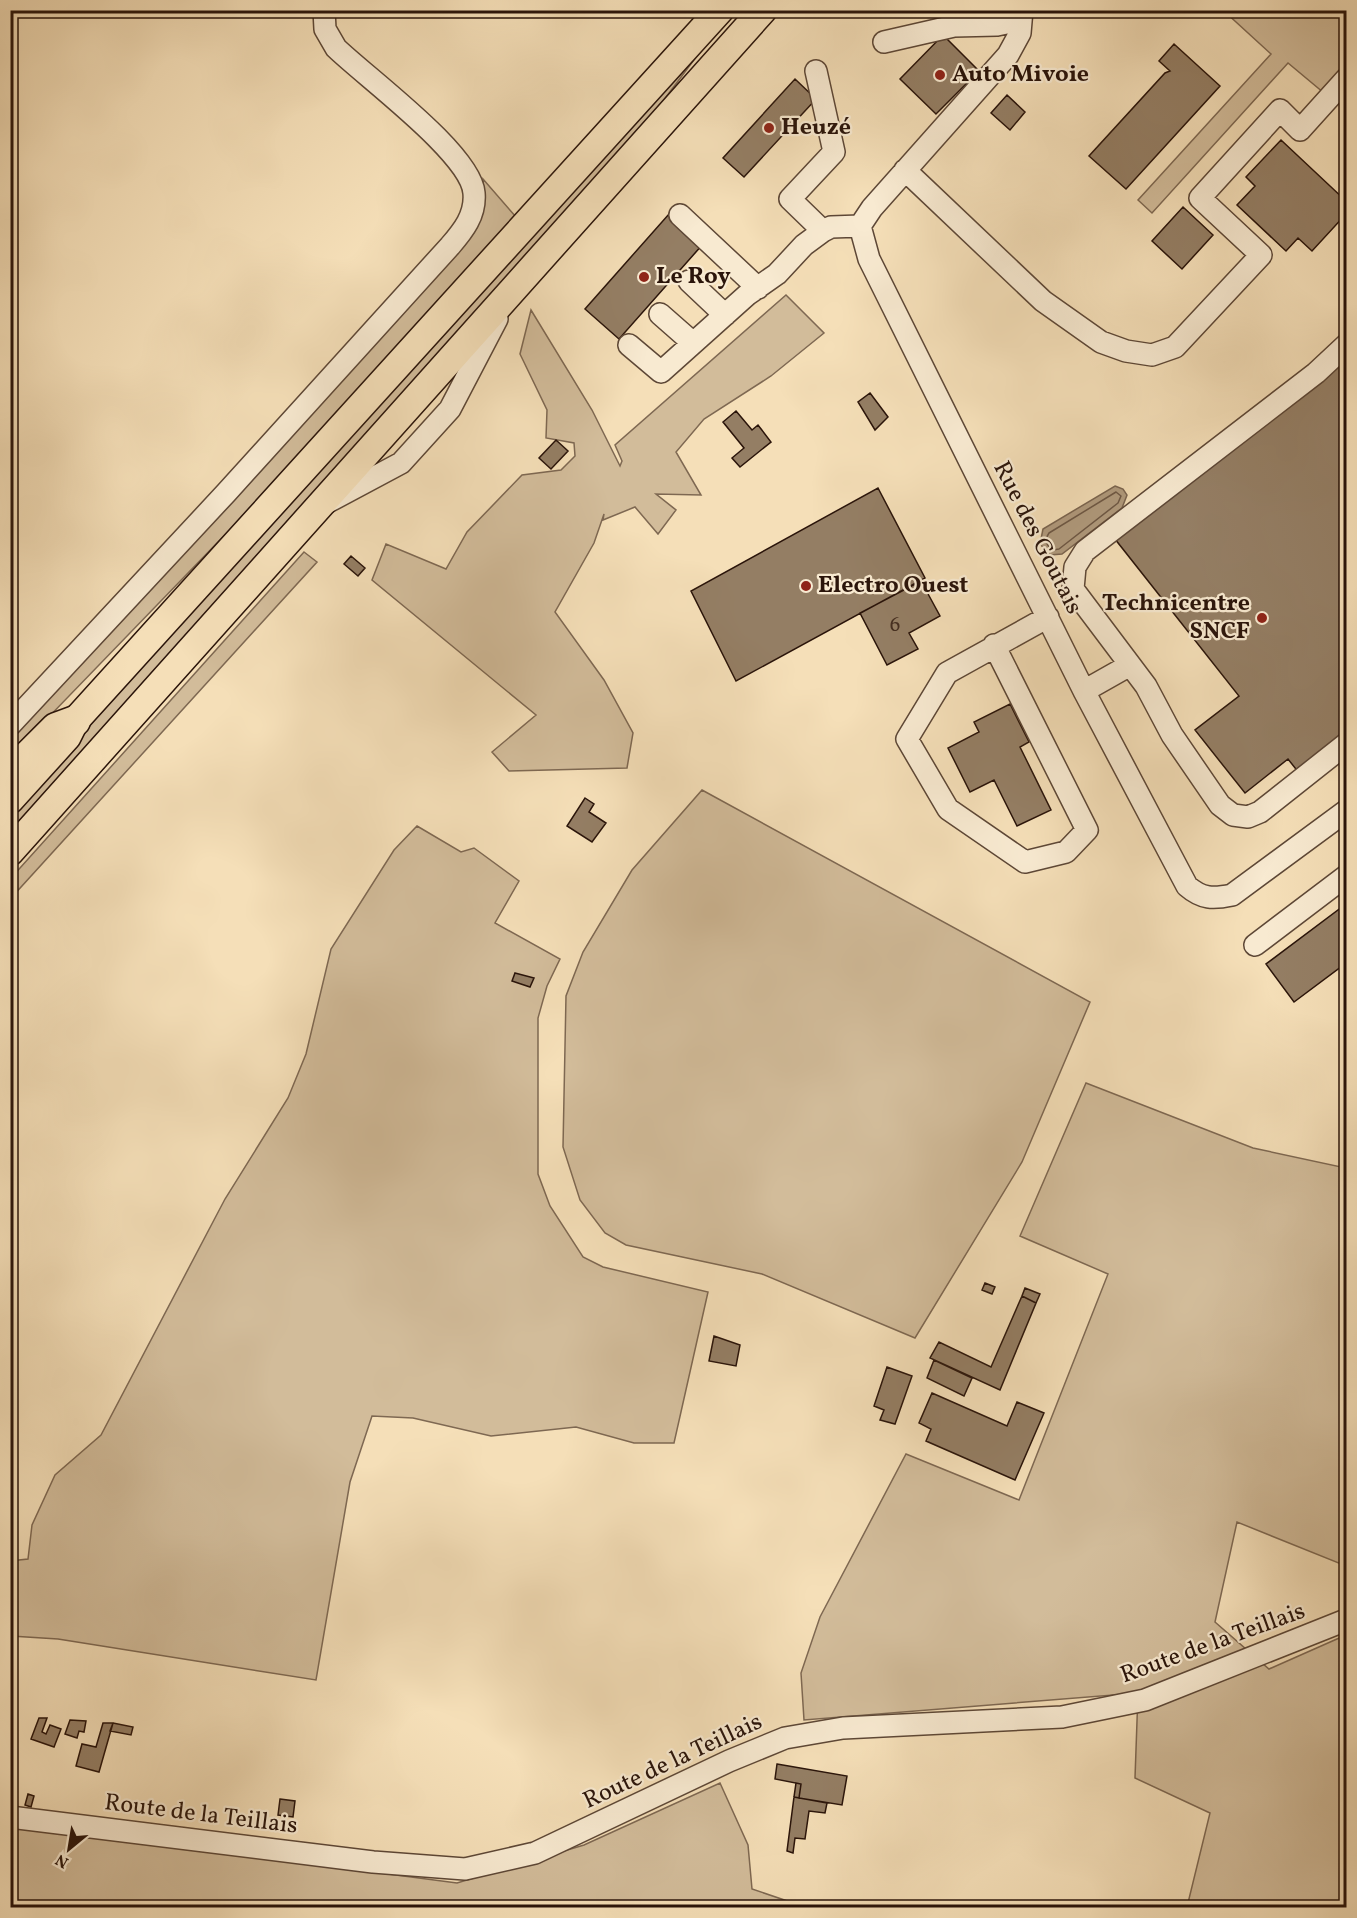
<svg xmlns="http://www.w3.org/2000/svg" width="1357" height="1918" font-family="Vollkorn,serif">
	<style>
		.green { fill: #d2bc9a; stroke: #7e6852; stroke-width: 1.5 }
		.water { fill: #b09a7d; stroke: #7a644f; stroke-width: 1.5 }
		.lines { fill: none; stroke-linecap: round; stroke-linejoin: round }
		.shore { stroke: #6d5744; stroke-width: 1.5 }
		.building { fill: #947e64; stroke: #2a140a; stroke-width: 1.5 }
		.minor-casing { stroke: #5d4736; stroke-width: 24 }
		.major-casing { stroke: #2a140a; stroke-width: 30 }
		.highway-casing { stroke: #2a140a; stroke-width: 33 }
		.minor { stroke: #f8ead1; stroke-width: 21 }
		.major { stroke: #f5dfb8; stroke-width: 27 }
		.highway { stroke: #f5dfb8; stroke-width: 30 }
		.poi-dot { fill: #8f2418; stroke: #f8ead1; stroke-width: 2 }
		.labels { text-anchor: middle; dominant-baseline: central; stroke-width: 4.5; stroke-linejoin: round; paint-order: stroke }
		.number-label { font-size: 21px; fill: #442e20 }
		.poi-label { font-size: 24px; font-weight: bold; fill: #2a140a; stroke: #f8ead1; text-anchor: start }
		.street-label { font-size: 24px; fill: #2a140a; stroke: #f8ead1 }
	</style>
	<rect width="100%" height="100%" fill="#f5dfb8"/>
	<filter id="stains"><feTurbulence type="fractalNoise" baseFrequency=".00333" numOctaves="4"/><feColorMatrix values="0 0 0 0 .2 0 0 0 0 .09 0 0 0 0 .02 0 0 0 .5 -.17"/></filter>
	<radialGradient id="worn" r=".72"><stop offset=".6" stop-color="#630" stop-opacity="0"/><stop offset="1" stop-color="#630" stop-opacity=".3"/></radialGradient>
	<path class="green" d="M1224,11H1346V68L1324,93L1288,63L1152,213L1138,200L1271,54Z
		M727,16L636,137L11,836V813Z
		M483,179L516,217L277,481L11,756V732L484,202Z
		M786,295L824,333L771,376L704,419L676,452L701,495L656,494L676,510L658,534L635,507L603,520L604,514L594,543L555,612L604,680L633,733L627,768L509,771L492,752L536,715L372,580L386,544L446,569L467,532L522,475L561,470L575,456L574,443L546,438L547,410L520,354L531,310L592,410L620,466L622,461L615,445Z
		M304,552L317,562L11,898V878Z
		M702,790L1090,1002L1022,1162L915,1338L762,1274L626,1245L605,1233L580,1200L563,1147L566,996L583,952L632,870Z
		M417,826L461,852L474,848L519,881L495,923L560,959L547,986L538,1018V1174L550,1206L583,1257L603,1267L708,1292L674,1443H634L576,1427L491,1436L413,1418L372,1416L350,1482L316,1680L58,1639L11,1636L10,1561L28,1559L32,1525L55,1475L101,1435L225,1199L288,1098L306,1054L331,949L394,850Z
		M1086,1083L1253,1148L1346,1168V1566L1237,1522L1215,1622L1269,1669L1346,1635V1907H1187L1210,1813L1135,1778L1138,1693L804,1720L801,1673L820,1617L906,1454L1019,1500L1108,1274L1020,1236Z
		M720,1783L748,1845L752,1889L805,1907L11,1908V1825L457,1883L584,1845Z"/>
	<path class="water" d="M1115,486L1123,489L1127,495L1122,508L1062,554L1050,555L1040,544L1043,529Z"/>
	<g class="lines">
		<path class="shore" d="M1116,492L1121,496L1118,503L1059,549L1053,550C1046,545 1044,540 1049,533Z"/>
	</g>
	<path class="building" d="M943,35L979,71L936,114L900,79Z
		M1174,44L1220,86L1126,189L1089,156L1165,73L1170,71L1159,61Z
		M795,79L816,99L744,177L723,158Z
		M1007,95L1025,112L1010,130L991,113Z
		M1281,140L1346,201V214L1312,251L1298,238L1286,251L1237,205L1255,186L1246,177Z
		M1183,207L1213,235L1182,269L1152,241Z
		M669,214L703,244L619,339L585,309Z
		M1346,357V736L1299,773L1288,759L1245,793L1195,730L1239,696L1115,539Z
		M870,393L888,417L875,430L858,402Z
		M736,411L752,430L758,425L771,442L740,467L732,458L744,448L723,422Z
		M556,440L568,451L551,469L539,458Z
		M878,488L925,578L736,681L691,591Z
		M351,556L365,568L358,576L344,564Z
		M921,581L940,616L909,633L918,649L887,665L860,613Z
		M1010,704L1029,742L1020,747L1051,810L1017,826L994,780L970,792L948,748L979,732L974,722Z
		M585,798L594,804L589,812L606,823L592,842L567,826Z
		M1346,904V963L1294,1002L1266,964Z
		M515,973L534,978L530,987L512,981Z
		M985,1283L995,1287L992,1294L982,1290Z
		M1025,1288L1040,1294L1036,1303L1022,1296Z
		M1022,1296L1036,1303L1000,1390L930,1358L939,1342L991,1367Z
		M714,1336L740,1345L736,1366L709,1361Z
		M934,1360L972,1378L964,1396L927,1378Z
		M887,1367L912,1376L895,1424L880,1420L884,1410L874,1406Z
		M932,1393L1007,1426L1017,1402L1044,1413L1015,1480L926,1441L931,1429L919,1423Z
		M39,1718H47L42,1732L46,1734L50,1725L61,1729L54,1747L31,1739Z
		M70,1720L86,1721L84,1732L79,1731L77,1738L65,1734Z
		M103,1723H113L99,1772L76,1766L82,1744L96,1747Z
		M113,1723L133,1727L131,1735L110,1731Z
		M777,1764L847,1776L842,1805L799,1798L801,1784L775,1779Z
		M796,1783L801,1784L799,1798L794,1797Z
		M28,1794L34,1796L31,1807L25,1805Z
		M794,1797L827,1803L825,1813L809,1811L805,1839L795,1838L793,1853L787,1851Z
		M280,1799L295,1801L293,1817L278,1815Z"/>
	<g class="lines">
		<defs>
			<path id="minor" d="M1022,10L1020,33L1008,55L872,208L860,226L869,259L1084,691L1187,886C1202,899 1213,899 1232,895L1346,811
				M884,42L954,26L997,25L1021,20
				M816,71L834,152L790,199L823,231L831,227L860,226
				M905,170L1043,301L1101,342L1126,351L1152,355L1175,347L1261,255L1200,198L1280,110L1300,130L1346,79
				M680,215L758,288
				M689,281L725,315
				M660,314L693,343
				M629,345L661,372L747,295L777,274L804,245L823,231
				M1346,345L1316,373L1085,551L1075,567L1073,589L1146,686L1172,735L1220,805L1233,815L1248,817L1260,812L1346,744
				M326,503L401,463L450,409L497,319
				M994,645L1087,830L1066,852L1025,862L948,809L907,739L947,673L1048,617
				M1084,691L1130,665
				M10,725L226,493L450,246C463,231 476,215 474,193C471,154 367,78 336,48L325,29L324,10
				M1255,945L1346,876
				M10,1817L373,1862L465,1869L535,1853L729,1761L785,1738L843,1728L1062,1717L1145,1700L1346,1620"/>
			<path id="major" d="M10,800L67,737L75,721L720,10
				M10,852L763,10"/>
			<path id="highway" d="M10,774L56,728L75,721"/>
		</defs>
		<use href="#minor" class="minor-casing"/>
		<use href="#major" class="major-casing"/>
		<use href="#highway" class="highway-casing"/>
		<use href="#minor" class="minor"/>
		<use href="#major" class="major"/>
		<use href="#highway" class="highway"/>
	</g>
	<g class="poi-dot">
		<circle cx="940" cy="75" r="6"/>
		<circle cx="769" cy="128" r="6"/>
		<circle cx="644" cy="277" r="6"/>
		<circle cx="806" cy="586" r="6"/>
		<circle cx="1262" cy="618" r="6"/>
	</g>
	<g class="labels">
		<g class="number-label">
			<text x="895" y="625">6</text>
		</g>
		<g class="poi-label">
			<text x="952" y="75">Auto Mivoie</text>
			<text x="781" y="128">Heuzé</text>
			<text x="656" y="277">Le Roy</text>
			<text x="818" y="586">Electro Ouest</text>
			<text x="1250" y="604" text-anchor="end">Technicentre<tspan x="1250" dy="28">SNCF</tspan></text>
		</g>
		<g class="street-label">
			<text transform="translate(1037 538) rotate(63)">Rue des Goutais</text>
			<text transform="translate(1213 1644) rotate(-20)">Route de la Teillais</text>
			<text transform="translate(673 1762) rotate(-25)">Route de la Teillais</text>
			<text transform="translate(201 1815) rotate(7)">Route de la Teillais</text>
		</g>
	</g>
	<rect width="1357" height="1918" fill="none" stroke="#f5dfb8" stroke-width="36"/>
	<rect x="12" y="12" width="1333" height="1894" fill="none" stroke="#2a140a" stroke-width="3"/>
	<rect x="18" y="18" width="1321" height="1882" fill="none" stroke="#2a140a" stroke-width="1.5"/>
	<g transform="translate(69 1849) rotate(210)" stroke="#f8ead1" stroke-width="4.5" paint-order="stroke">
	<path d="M0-4.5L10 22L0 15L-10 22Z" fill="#2a140a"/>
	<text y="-9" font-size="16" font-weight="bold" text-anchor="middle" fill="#2a140a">N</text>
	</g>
	<rect width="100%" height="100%" filter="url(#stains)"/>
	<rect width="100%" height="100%" fill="url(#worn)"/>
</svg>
